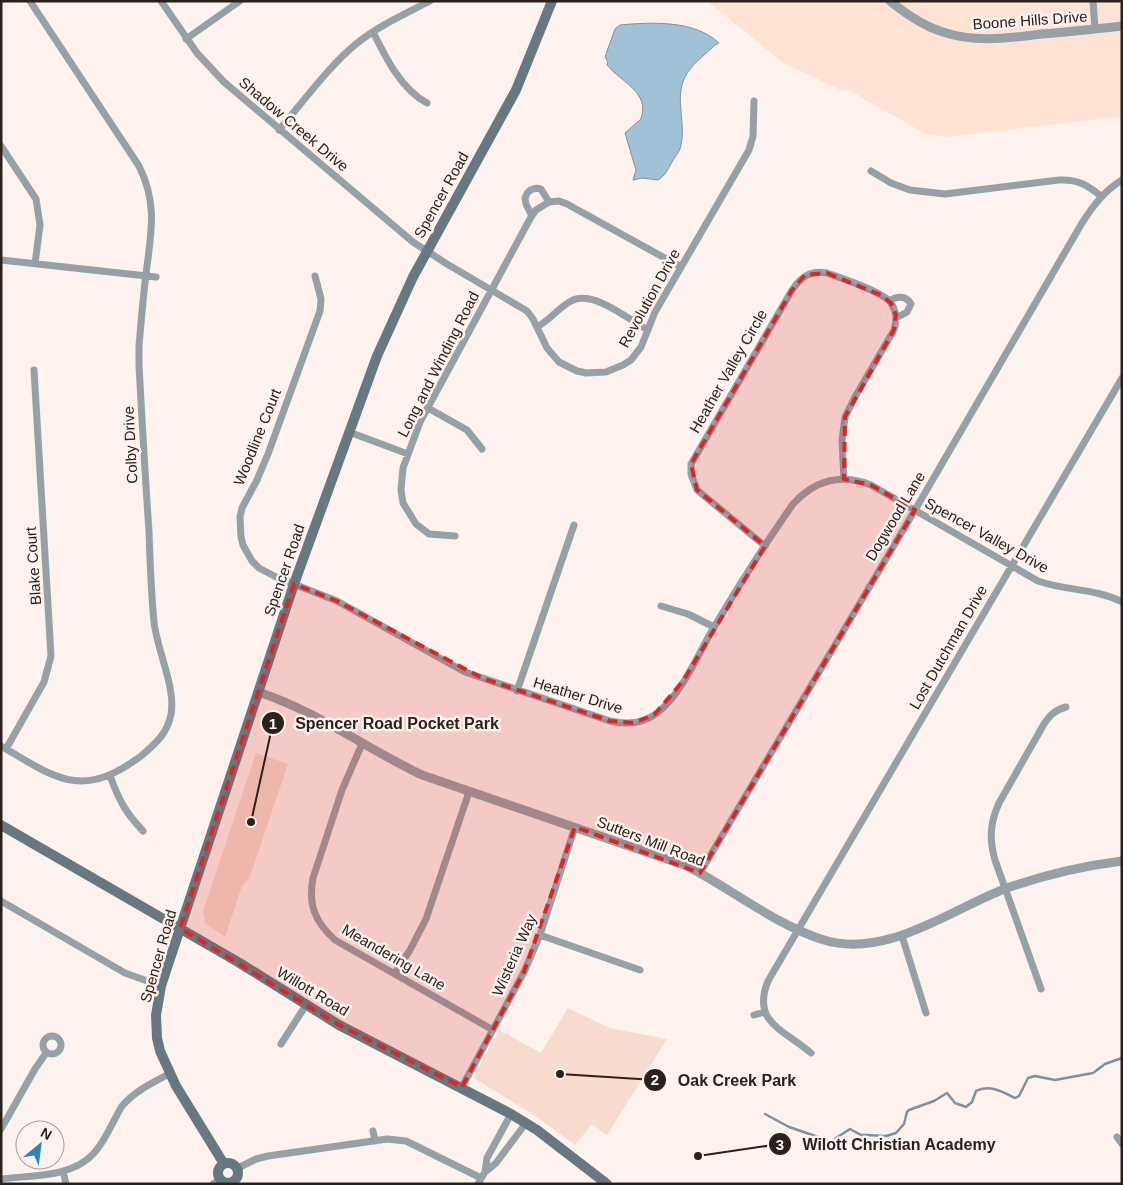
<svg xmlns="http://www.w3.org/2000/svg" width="1123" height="1185" font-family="Helvetica,sans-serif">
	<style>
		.built { fill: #fee2d4 }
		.green { fill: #f6dbce }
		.water { fill: #a0c1d6; stroke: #7d919e }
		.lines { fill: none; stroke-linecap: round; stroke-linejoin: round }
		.stream { stroke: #7d919e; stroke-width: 2.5 }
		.minor { stroke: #95a0a7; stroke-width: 7 }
		.tertiary { stroke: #95a0a7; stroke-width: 9 }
		.secondary { stroke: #687881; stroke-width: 10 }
		.marked { fill: #d62828; fill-opacity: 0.2; stroke: #d62828; stroke-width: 4; stroke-dasharray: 10 6; stroke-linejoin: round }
		.labels { text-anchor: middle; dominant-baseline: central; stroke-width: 5; stroke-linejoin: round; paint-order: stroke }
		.street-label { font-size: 15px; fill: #2a201c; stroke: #fdf2ed }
		.leader { fill: none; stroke: #2a201c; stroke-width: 2 }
		.callout-dot { fill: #2a201c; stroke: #fdf2ed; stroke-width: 2 }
		.mark-label { font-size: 15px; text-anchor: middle; font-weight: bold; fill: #fff }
		.callout-label { font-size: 16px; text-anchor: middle; font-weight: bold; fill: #2a201c; stroke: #fdf2ed; stroke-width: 5; stroke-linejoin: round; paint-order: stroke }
	</style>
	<rect width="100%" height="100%" fill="#fdf2ed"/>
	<path class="built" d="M707,1H1122V116L946,137L926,134L847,89L843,91L782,62Z"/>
	<path class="green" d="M256,753L288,764L249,879L242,886L225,937L205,923L203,911Z
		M568,1008L609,1028L667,1039L607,1135L592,1124L575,1145L534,1115L474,1078L477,1070L499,1030L541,1053Z"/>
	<path class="water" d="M620,25C651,22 695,20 719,43L715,45C705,55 690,65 684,79C675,100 686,124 681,145C680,152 675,156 672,162C668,169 665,176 658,180L642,178L633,180L636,170L625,133L641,119C650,92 622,83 607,65L608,62L605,57L615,29Z"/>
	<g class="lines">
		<path class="stream" d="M765,1114L789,1127L830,1141H834L836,1138L850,1129L861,1135H866L886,1136L896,1133L904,1124L907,1112L909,1110L934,1101L947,1093L955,1103L966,1107L972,1102L976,1091C989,1084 1003,1092 1015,1098L1019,1096L1028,1078L1035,1076L1055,1080L1093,1073L1105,1064L1122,1058"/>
		<path class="minor" d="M161,1L197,53L224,82L413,242L447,264L527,311L533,319L547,348L559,362L577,371L586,373L606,372L623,365L631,360L641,347L655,312L749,150L753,136L754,101
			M1093,1L1095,29
			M373,32C386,58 401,89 427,103
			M186,39L240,1
			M279,130C303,102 329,66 356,44C378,26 405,14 430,1
			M1,146L36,199L40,225L35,264
			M871,171L891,183L910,190L945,194L1059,180C1078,179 1087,185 1101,196
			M532,216L526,204L525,198C527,190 534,187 541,189L549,202
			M1,260L156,277
			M315,276L321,299L320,311L268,454L257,480L242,508L240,517L241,537L243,545L252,561L259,568L276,577L337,601L465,672L610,721C627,725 643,724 657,713C682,694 698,654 714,627C739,585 765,544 793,504C815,480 840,473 871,485L1038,581C1066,591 1095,588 1122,602
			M889,301C897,296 906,295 911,304L907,312L896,318
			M537,327C550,320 558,308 571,301C593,289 629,320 648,330
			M428,408L467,430L482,449
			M349,432L408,454
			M455,536L429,534L416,524L403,503L401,490L403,468L420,422L531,217L536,210L549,202L559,201L567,204L681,267
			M765,546L697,490L691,474V464L792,290C801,277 810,270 827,273C841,278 884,292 891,303C897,312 897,320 894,330L855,397L845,417L842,441L844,479
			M661,606L688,614L714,627
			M517,691L574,525
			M362,744L342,790L313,878C308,905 315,922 335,940L493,1030
			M1,746C57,779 82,800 141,756C155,744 168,733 171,714C176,688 157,650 154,622C151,592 150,561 149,531C145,476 142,420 139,365V346C141,322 143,298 146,274C151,233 158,204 139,166L30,1
			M6,749L44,682L51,656L34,370
			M110,776C119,800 125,812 143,831
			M700,873L915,510L1082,223C1093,206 1104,191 1122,180
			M1,901L125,973L161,986
			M540,935L640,970
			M902,936L926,1013
			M395,973L410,950L426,919L469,792
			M1041,989L995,860C989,839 990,823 999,803L1044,724C1050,715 1055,710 1066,707
			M754,1015L764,1012
			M43 1045a9 9 0 1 1 18 0a9 9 0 1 1-18 0Z
			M281,1044L306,1005
			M811,1053C785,1030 751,1023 768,981L1122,378
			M462,1087L524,972L540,935L575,827
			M1,1129L35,1069L46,1053
			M373,1131L375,1141
			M1117,1137L1122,1144
			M238,1168L256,1159L268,1156L387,1139L406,1141L481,1178
			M63,1171L66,1184
			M485,1172L487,1158L511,1114
			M1,1179C32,1175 73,1178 95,1152C106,1139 113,1121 122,1106C135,1091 152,1083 169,1074
			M213,1184L220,1179
			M478,1184L485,1172L496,1163L526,1123"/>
		<path class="tertiary" d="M890,1C906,14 923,26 943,32C975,43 1008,38 1042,34C1068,32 1095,29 1122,26
			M258,692C317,711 367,749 422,775L687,866C733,890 774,924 824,940C887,959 951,909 1007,888C1044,875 1083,866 1122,861"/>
		<path class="secondary" d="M1,825L238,962L339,1025L511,1114L537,1130L607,1184
			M218 1173a10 10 0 1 1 20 0a10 10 0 1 1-20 0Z
			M224,1164L176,1086L160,1051L157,1038L156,1015L161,986L294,584L377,356L413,277L516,90L552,1"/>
	</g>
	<path class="marked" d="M827,273L881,295L891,303L896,315L894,330L845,417L844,479L871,485L915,510L700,873L575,827L524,972L462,1087L339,1025L180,928L294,584L337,601L482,678L610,721L634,723L655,714L683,681L765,546L697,490L691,464L792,290L805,275Z"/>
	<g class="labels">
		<g class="street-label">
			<text transform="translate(1030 20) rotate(-4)">Boone Hills Drive</text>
			<text transform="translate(294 124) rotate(40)">Shadow Creek Drive</text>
			<text transform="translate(441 195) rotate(-61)">Spencer Road</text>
			<text transform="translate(649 298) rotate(-61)">Revolution Drive</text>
			<text transform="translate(438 364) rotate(-63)">Long and Winding Road</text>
			<text transform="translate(728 371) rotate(-60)">Heather Valley Circle</text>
			<text transform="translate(257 437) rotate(-68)">Woodline Court</text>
			<text transform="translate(130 445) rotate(-93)">Colby Drive</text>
			<text transform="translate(895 516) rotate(-59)">Dogwood Lane</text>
			<text transform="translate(987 535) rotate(29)">Spencer Valley Drive</text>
			<text transform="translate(33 566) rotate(-94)">Blake Court</text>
			<text transform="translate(284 570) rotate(-71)">Spencer Road</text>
			<text transform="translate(948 647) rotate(-60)">Lost Dutchman Drive</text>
			<text transform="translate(578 695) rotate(17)">Heather Drive</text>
			<text transform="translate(651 841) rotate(21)">Sutters Mill Road</text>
			<text transform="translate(514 955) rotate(-66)">Wisteria Way</text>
			<text transform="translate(158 956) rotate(-74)">Spencer Road</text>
			<text transform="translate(394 957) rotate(30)">Meandering Lane</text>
			<text transform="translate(313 991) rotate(31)">Willott Road</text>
		</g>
	</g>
	<path class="leader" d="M251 822L273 723M560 1074L655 1080M698 1156L780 1144"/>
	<g class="callout-dot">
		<circle cx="251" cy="822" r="5"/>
		<circle cx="560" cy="1074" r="5"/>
		<circle cx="698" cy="1156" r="5"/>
		<circle cx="273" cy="723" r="12"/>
		<circle cx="655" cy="1080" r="12"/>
		<circle cx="780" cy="1144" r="12"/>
	</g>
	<g class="mark-label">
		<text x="273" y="729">1</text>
		<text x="655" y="1085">2</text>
		<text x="780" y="1150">3</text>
	</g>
	<g class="callout-label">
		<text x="397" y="729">Spencer Road Pocket Park</text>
		<text x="737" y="1086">Oak Creek Park</text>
		<text x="899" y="1150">Wilott Christian Academy</text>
	</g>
	<rect width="1123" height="1185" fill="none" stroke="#2a201c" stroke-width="5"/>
	<g transform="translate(40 1145) rotate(29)"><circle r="24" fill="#fdf2ed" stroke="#a99e99"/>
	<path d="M0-4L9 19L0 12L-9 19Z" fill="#2b87b4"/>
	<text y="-8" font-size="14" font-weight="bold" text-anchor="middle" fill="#2a201c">N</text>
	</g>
</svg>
